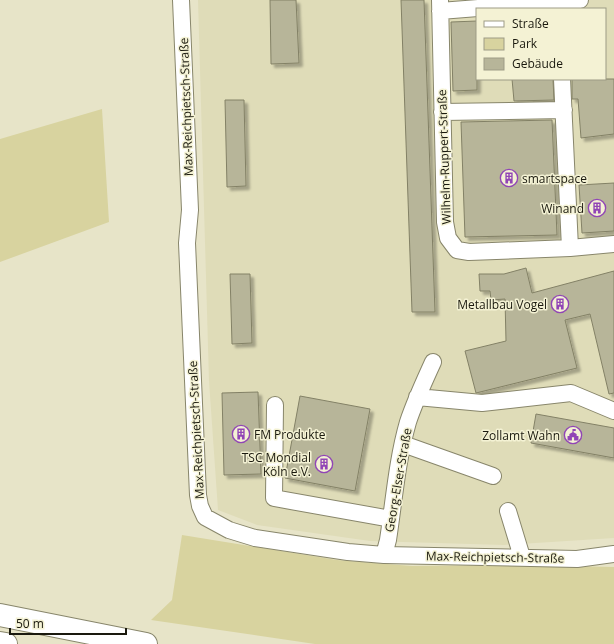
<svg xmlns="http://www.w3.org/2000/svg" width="614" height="644" font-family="'Open Sans',sans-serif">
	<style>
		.built { fill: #dfdcb8; fill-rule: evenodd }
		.green { fill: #d8d39f }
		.building { fill: #b7b599; stroke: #838166; filter: url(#shadow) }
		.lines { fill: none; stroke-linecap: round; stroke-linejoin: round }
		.minor-casing { stroke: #88866b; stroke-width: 18 }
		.highway-casing { stroke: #88866b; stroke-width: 24 }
		.minor { stroke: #fff; stroke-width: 16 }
		.highway { stroke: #fff; stroke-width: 22 }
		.labels { text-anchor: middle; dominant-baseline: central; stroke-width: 3; stroke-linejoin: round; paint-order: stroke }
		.street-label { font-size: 12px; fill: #1a190e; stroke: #f4f2d4 }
		.poi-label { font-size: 12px; fill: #1a190e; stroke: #f4f2d4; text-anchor: end }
	</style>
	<defs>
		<filter id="shadow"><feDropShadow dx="3.5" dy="3.5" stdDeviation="1" flood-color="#0004"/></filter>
	</defs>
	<rect width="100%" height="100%" fill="#e7e4c8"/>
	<path class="built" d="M198,0H614V538L504,545L370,541L257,525L218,510L209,381ZM477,9H605V79H477Z"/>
	<path class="green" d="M102,109L109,222L0,262V139Z
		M182,535L337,560L412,566L518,565L614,567V644H315L151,620L172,600Z"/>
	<path class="building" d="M270,0H296L299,63L271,64Z
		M401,0H424L435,312H412Z
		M477,21V90L453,91L451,22Z
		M512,79H553L554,100L514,101Z
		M572,79H614V134L581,138L578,99H572Z
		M225,100H244L246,186L227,187Z
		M552,120L557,235L465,237L461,122Z
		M614,183V231L582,233L579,185Z
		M526,268L532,293L614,271V393L609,394L590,314L565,320L577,368L476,393L465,351L506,341L505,299L491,300L490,291H480L479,274H504Z
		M230,274H250L252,343L232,344Z
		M258,392L261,474L224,475L222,393Z
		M300,396L370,409L355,491L285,478Z
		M536,414L614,428V458L531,443Z"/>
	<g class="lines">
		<defs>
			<path id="minor" d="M181,0L190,210L187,243L198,495L200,506L205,517L229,530L255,538L348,552L384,555L577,559L614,554
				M440,0L445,222L448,238L457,250L469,252L570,248L614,244
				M440,11L580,0
				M562,79L570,248
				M442,112L564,110
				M417,397L482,403L571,393L614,411
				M275,405L274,498L391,519
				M403,444L493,476
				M508,511L522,557
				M384,555L388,540C394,501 397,460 408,422C415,401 424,382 433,362"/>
			<path id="highway" d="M0,615L146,644
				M0,643L6,644"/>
		</defs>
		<use href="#minor" class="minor-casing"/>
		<use href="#highway" class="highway-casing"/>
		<use href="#minor" class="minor"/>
		<use href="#highway" class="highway"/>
	</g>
	<defs>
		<symbol id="building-ring" viewBox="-11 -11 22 22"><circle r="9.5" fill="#f4f2d4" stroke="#9145b6" stroke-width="1.5"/><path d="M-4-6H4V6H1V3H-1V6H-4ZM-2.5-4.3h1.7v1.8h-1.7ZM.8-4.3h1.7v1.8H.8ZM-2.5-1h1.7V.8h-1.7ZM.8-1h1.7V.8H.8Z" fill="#9145b6"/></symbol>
		<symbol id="civic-ring" viewBox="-11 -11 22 22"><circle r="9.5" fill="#f4f2d4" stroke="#9145b6" stroke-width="1.5"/><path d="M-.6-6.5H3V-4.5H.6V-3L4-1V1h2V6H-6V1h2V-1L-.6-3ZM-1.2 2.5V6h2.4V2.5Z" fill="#9145b6"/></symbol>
	</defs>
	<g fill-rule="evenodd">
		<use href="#building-ring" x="499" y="168" width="20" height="20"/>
		<use href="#building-ring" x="587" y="198" width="20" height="20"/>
		<use href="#building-ring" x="550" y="294" width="20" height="20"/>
		<use href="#building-ring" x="231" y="424" width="20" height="20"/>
		<use href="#civic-ring" x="563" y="425" width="20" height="20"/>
		<use href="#building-ring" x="314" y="454" width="20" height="20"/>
	</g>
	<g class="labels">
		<g class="street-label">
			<text transform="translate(186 107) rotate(-92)">Max-Reichpietsch-Straße</text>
			<text transform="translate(444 157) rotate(-92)">Wilhelm-Ruppert-Straße</text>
			<text transform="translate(196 430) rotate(-93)">Max-Reichpietsch-Straße</text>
			<text transform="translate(398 480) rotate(-80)">Georg-Elser-Straße</text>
			<text transform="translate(495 557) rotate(1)">Max-Reichpietsch-Straße</text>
		</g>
		<g class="poi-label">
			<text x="522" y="178" text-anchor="start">smartspace</text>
			<text x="584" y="208">Winand</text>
			<text x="547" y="304">Metallbau Vogel</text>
			<text x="254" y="434" text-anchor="start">FM Produkte</text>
			<text x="560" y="435">Zollamt Wahn</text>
			<text x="311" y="457">TSC Mondial<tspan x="311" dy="14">Köln e.V.</tspan></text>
		</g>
	</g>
	<rect x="476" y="8" width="130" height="72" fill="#f4f2d4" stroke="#9d9b85"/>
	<rect x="484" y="21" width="20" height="6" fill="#ffffff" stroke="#9d9b85"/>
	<text x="512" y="28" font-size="12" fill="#1a190e">Straße</text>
	<rect x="484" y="38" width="20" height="12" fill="#d8d39f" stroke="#9d9b85"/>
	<text x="512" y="48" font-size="12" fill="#1a190e">Park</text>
	<rect x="484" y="58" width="20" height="12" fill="#b7b599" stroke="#9d9b85"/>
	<text x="512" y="68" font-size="12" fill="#1a190e">Gebäude</text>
	<path d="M10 628v6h116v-6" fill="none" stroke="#1a190e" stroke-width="2"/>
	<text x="16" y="628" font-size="12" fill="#1a190e" stroke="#f4f2d4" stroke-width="3" paint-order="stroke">50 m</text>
</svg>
